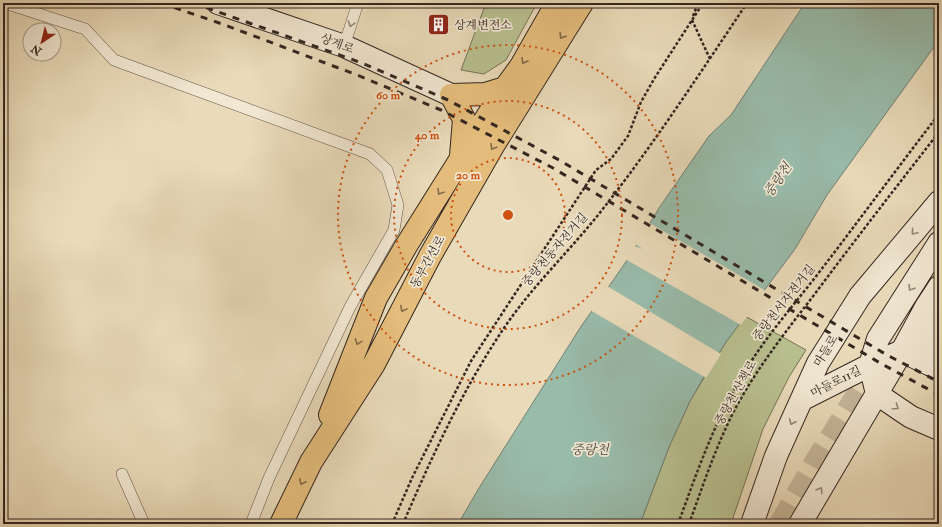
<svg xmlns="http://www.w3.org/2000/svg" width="942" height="527" font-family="'IM FELL Double Pica','Noto Serif KR',serif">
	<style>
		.green { fill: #b8bf8f; stroke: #767358 }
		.water { fill: #9ba; stroke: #718073 }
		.pier { fill: #e9dab9 }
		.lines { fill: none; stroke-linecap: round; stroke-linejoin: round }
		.trunk-tunnel { stroke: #c5b69a; stroke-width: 22; stroke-dasharray: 22 11; stroke-linecap: butt }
		.service-casing { stroke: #615446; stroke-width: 12 }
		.secondary-casing { stroke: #342720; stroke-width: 24 }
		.trunk-casing { stroke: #342720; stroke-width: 24 }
		.path { stroke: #342720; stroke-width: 2.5; stroke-dasharray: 3 2; stroke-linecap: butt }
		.service { stroke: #f1e7d2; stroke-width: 11 }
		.secondary { stroke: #f1e7d2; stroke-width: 22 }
		.trunk { stroke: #e4bd7c; stroke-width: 22 }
		.rail { stroke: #342720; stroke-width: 3; stroke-dasharray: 7 7; stroke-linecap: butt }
		.oneway { stroke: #928779 }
		.oneway2 { stroke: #836a49 }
		.ring { fill: none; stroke: #cd520f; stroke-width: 2; stroke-dasharray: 2 4 }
		.labels { text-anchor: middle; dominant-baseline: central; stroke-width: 3.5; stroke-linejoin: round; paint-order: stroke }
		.poi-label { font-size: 12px; fill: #342720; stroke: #f1e7d2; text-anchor: start }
		.street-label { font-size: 12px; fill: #342720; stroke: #f1e7d2 }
		.water-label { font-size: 13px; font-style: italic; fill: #4d4c42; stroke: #f1e7d2 }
		.centre { fill: #cd520f; stroke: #f1e7d2; stroke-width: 2 }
		.ring-label { font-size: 12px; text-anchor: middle; font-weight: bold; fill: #cd520f; stroke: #f1e7d2; stroke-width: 3.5; stroke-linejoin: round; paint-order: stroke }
	</style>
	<rect width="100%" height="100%" fill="#e9dab9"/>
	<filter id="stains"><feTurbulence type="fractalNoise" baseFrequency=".005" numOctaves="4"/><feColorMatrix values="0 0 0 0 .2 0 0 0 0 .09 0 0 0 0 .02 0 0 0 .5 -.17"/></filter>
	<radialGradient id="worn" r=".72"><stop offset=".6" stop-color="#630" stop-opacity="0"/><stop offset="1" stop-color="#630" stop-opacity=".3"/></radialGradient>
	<path class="green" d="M486,3H537L506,60L484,74L461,70Z
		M745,316L806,350L789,377L763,429L731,524H640L669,447L690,401L726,342Z"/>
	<path class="water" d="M805,3H939V40L827,195L795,249L726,342L705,375L690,401L669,447L640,524H458L479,488L580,328L630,256L659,208L709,136L731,115Z"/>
	<path class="pier" d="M648,222L766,291L741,325L625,259L634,246L643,249L635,244Z
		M607,286L721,354L706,378L590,310Z"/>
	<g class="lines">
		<path class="trunk-tunnel" d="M780,524L817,459L879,359"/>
		<defs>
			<path id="service" d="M5,3L85,29L114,60L370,154L387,170L398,205L394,230L350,307L269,478L251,524
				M344,46L358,3
				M122,474L144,524"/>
			<path id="secondary" d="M218,3L344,46L451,95
				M939,243L878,339L870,365L877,394L911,417L939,429
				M925,311L923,334L928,350L939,361
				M803,399L870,365L902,351L929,364L939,368
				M752,524L776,456L818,363L860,296L939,202
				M800,524L902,351L926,307L939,287"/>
			<path id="trunk" d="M461,156L464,119L451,95L485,94L505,88
				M330,415L376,298L406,246L505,88L521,66L557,3
				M281,524L311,462L374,364L430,256L493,146L582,3"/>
		</defs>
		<use href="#service" class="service-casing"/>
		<use href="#secondary" class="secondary-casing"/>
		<use href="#trunk" class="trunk-casing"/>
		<path class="path" d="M693,16L698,3
			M692,20L710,59
			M392,524L412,478L471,361L596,170L611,159L628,136L641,102L654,79L703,3
			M403,524C431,458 462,391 502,331C531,287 570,251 602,210C654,144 700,73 747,3
			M678,524C696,475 713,425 740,380C761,342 790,310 817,275C858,222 898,167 939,114
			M689,524C702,488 714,452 731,417C753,373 784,334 814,295C855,240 897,186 939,132"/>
		<use href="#service" class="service"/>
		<use href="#secondary" class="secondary"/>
		<use href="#trunk" class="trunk"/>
		<path class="rail" d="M161,3L225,25L357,75L441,110L553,168L880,363L939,395
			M193,3L362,63L448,100L559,160L887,355L939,382"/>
	</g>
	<defs><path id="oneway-chevron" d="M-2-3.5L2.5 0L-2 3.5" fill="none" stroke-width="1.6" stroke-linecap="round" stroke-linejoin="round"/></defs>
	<g class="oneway">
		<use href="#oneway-chevron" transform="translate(351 24) rotate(108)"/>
		<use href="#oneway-chevron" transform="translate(914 232) rotate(130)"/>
		<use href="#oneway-chevron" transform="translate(911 288) rotate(122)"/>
		<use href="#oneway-chevron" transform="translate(896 407) rotate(35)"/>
		<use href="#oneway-chevron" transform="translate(792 422) rotate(115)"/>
		<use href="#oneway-chevron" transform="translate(820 490) rotate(-59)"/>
	</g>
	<g class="oneway2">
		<use href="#oneway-chevron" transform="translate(562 36) rotate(122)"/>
		<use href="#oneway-chevron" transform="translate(524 61) rotate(120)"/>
		<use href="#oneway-chevron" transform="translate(493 147) rotate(121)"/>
		<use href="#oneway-chevron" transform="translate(440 192) rotate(122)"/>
		<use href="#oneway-chevron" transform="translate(403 309) rotate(118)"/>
		<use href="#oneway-chevron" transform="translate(358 342) rotate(111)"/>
		<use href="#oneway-chevron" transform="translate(302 482) rotate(116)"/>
	</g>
	<g class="ring">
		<circle cx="508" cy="215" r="57"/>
		<circle cx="508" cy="215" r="114"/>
		<circle cx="508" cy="215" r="170"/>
	</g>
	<defs>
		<symbol id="building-square" viewBox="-11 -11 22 22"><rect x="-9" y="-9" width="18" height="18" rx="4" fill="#8f2418" stroke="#f1e7d2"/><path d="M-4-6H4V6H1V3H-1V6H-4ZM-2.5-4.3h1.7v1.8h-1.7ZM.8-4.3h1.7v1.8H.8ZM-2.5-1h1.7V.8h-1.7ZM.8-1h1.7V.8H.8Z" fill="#fff"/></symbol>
	</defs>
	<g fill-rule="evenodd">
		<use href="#building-square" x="426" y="12" width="25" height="25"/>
	</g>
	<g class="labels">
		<g class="poi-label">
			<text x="454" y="25">상계변전소</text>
		</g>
		<g class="street-label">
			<text transform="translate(337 44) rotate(21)">상계로</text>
			<text transform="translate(555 250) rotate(-49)">중랑천동자전거길</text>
			<text transform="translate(428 262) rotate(-61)">동부간선로</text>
			<text transform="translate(784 303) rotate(-52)">중랑천서자전거길</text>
			<text transform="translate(826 351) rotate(-59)">마들로</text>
			<text transform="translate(836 382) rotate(-27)">마들로11길</text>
			<text transform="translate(736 393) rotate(-61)">중랑천 산책로</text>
		</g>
		<g class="water-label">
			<text transform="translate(778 180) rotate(-55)">중랑천</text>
			<text x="590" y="450">중랑천</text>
		</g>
	</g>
	<circle cx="508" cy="215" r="6" class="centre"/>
	<g class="ring-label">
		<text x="388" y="99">60 m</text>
		<text x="427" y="139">40 m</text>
		<text x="468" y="179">20 m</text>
	</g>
	<rect width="942" height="527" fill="none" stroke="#e9dab9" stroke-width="16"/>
	<rect x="4" y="4" width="934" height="519" fill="none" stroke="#342720" stroke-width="2"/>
	<rect x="8" y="8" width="926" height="511" fill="none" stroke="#342720"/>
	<g transform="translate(42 42) rotate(215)"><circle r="19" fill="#f1e7d2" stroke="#a59a8b"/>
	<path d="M0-3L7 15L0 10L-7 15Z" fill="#8f2418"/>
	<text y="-6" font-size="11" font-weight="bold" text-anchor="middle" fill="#342720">N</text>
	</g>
	<rect width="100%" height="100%" filter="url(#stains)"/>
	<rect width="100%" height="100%" fill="url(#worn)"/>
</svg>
